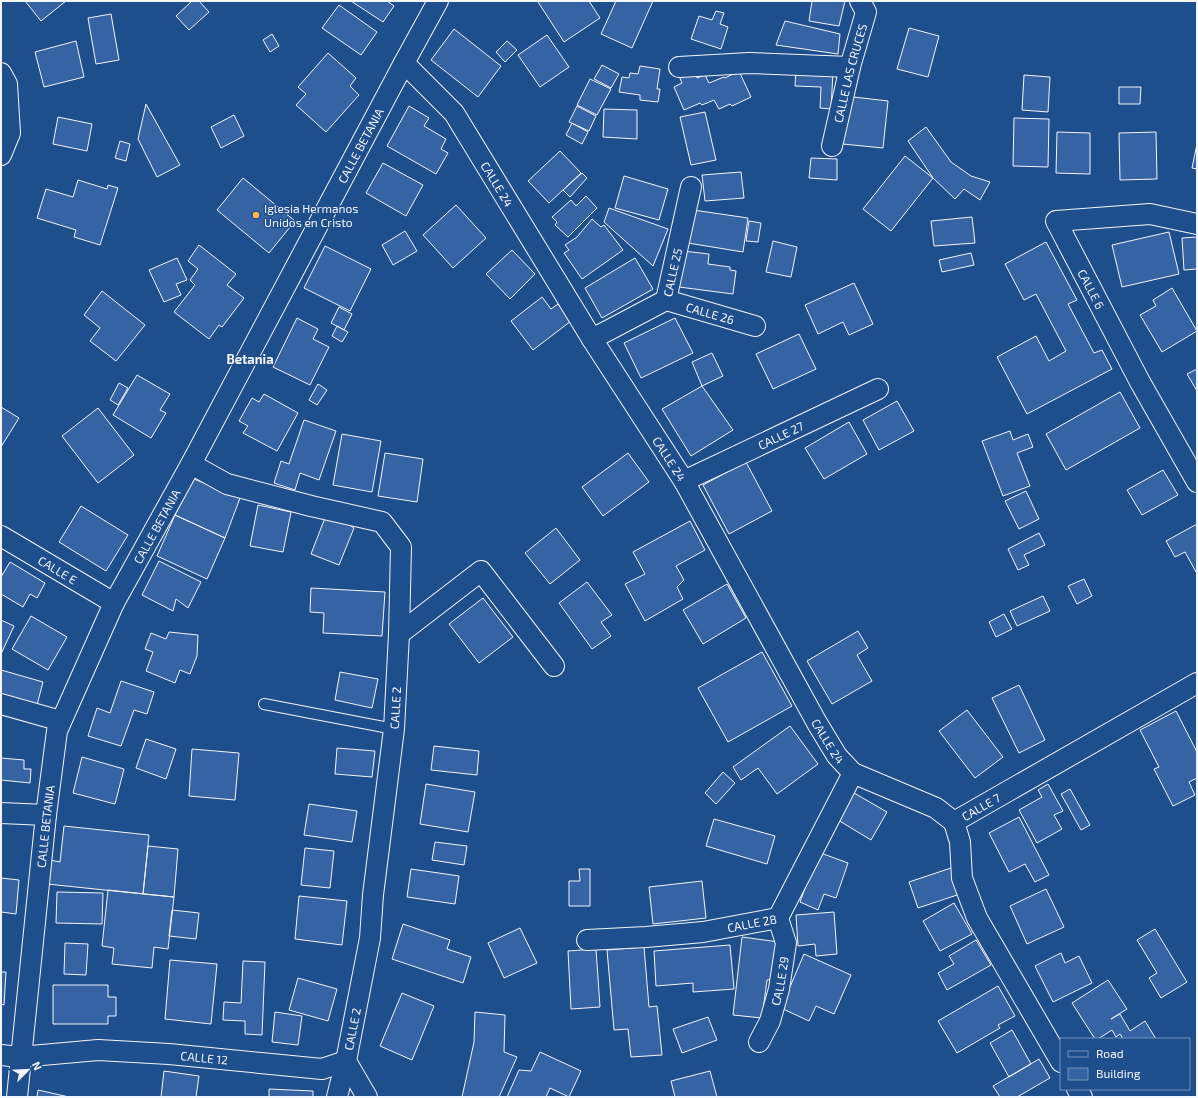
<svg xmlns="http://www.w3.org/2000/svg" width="1198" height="1098" font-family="'Exo 2',sans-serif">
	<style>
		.building { fill: #3563a3; stroke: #f2f6ff }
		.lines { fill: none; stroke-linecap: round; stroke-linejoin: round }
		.service-casing { stroke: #f2f6ff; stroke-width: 12 }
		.minor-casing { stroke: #f2f6ff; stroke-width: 22 }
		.service { stroke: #1f4e8c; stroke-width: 10 }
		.minor { stroke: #1f4e8c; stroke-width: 20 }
		.poi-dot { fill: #ffb74d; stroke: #1f4e8c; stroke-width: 1.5 }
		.labels { text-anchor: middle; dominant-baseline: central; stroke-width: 3; stroke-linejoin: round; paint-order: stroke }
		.street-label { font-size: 12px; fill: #f2f6ff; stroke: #1f4e8c }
		.poi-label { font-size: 12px; fill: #f2f6ff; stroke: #1f4e8c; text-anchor: start }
		.neighbourhood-label { font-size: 13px; font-weight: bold; fill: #f2f6ff; stroke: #1f4e8c }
	</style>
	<rect width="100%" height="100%" fill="#1f4e8c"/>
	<path class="building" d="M25,1H66L41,21Z
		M192,1H199L209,12L189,30L176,16Z
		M351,1H387L394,6L383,22Z
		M540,1H589L600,18L564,42L538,2Z
		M616,1H653L632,48L601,34Z
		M812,1H845L839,26L809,21Z
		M339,5L377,32L361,55L322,28Z
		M716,11L724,13L720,24L728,27L721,49L691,39L699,16L712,20Z
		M111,14L119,60L96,64L88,18Z
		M785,21L840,34L838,54L776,45Z
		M909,28L939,36L928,77L897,69Z
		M454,29L501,66L478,97L431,60Z
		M272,34L279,46L270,52L263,40Z
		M547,35L569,67L540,87L518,55Z
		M76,41L84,77L44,87L35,52Z
		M507,41L517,50L505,62L496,52Z
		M328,53L356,78L350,86L359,95L326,132L296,105L306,94L298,87Z
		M602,65L619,74L611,88L594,79Z
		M640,66L660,69L657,89H660L658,102L640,100V95L619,92L622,77L629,78L630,73L638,74Z
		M796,69L833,72L831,109L820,108L821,87L795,86Z
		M739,71L751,97L732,106L730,104L719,109L714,100L702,105L700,103L684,110L674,87L682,83L680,78L694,72L697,78L705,75L709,83L724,77L725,78Z
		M1024,75L1050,77L1048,112L1022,110Z
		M590,79L611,89L597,115L577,105Z
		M1119,87H1141L1140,104H1119Z
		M845,96L888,101L883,148L843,144Z
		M146,104L180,165L157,177L138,139Z
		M409,106L429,118L424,126L446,139L441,149L448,153L436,174L387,146Z
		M577,106L596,116L589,131L569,122Z
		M604,109L637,110V139L603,137Z
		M705,112L716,160L691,165L680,117Z
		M234,115L244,136L221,148L211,127Z
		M58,117L92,124L87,151L53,144Z
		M1014,118L1049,119L1048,167L1013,166Z
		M572,123L588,132L582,144L566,135Z
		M926,127L951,162L971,176L990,182L980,200L964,189L955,199L933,178L908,141Z
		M1057,132L1090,133V174L1056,173Z
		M1156,132L1157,179L1120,180L1119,133Z
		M120,141L130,144L126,161L115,158Z
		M1197,144V169L1192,168Z
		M560,151L581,173L549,203L528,181Z
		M905,156L933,178L891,231L863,209Z
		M811,158L837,159V180L809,178Z
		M383,163L423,185L406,216L366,193Z
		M741,172L744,198L705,201L702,175Z
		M582,173L587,178L570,197L563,190Z
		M624,176L668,189L659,220L615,208Z
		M243,178L295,221L269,253L217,210Z
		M78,180L107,189L108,185L118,188L100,245L74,237L76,230L37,218L46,189L73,197Z
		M586,196L597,208L568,237L555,225L557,222L552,217L571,200L576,206Z
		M456,205L486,238L453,268L423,235Z
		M609,208L668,229L653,266L604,222Z
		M693,210L748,218L743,252L688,243Z
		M972,217L975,243L934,246L931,221Z
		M592,219L601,227L604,225L623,250L582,279L564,253L569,250L565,245L577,237Z
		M749,221L761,223L758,242L746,241Z
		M405,231L417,251L393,265L382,245Z
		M1169,232L1179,274L1122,287L1112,245Z
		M1197,237V269L1184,270L1182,238Z
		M773,241L797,247L791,277L766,272Z
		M1046,242L1077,300L1068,304L1094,353L1102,350L1112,369L1027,414L997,357L1036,336L1049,361L1066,351L1036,294L1024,300L1005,264Z
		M199,245L236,274L227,285L244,298L222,327L219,325L209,339L174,312L195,285L190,280L198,269L188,261Z
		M325,246L371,269L350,311L304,288Z
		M512,250L535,274L510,299L486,274Z
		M683,251L709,254L708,264L730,267V270L736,271L733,294L679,287Z
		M971,253L974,265L942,272L939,260Z
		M177,258L187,280L176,284L181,295L164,302L149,270Z
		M635,258L653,289L602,318L585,288Z
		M854,283L873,324L849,335L843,322L818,334L805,305Z
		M1172,288L1197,331L1162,352L1140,315L1156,306L1153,300Z
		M102,291L145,325L116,361L90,341L100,328L84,315Z
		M542,297L551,309L558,304L571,321L533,350L511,321Z
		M339,307L352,314L344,330L331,323Z
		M297,318L318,329L313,339L329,347L310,385L273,367Z
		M675,318L693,353L641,378L624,343Z
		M337,326L348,332L342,342L332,336Z
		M799,334L816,369L773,389L756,354Z
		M712,353L723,376L702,386L692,362Z
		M1197,369V391L1187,374Z
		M137,375L170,394L160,410L166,413L151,438L113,415Z
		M119,383L128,388L118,405L110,400Z
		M318,384L327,390L317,405L309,400Z
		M702,386L733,430L691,456L662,409Z
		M1120,392L1140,428L1066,470L1046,434Z
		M264,394L298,413L277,451L243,433L248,426L239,421L252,398L259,402Z
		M897,401L914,431L879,450L863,420Z
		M1,407L19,418L1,447Z
		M98,408L134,455L98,483L62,436Z
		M304,420L336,431L319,480L300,473L295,490L274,483L281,461L289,464Z
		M849,422L867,454L824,479L805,448Z
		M1010,431L1013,440L1028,434L1033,447L1017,453L1030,486L1003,496L982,441Z
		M342,434L381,441L372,492L333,485Z
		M385,453L423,459L417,502L378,496Z
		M628,453L649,482L603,516L582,487Z
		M746,462L772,511L729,534L703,485Z
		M1163,470L1178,495L1142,515L1127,490Z
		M194,479L240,498L225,538L175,515Z
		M1026,491L1039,519L1019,529L1005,501Z
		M258,505L291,512L283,552L250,546Z
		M81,506L128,535L106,571L59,542Z
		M328,510L354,528L339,565L311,554Z
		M175,515L225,538L207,579L157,556Z
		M690,521L705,550L676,566L684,580L677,587L683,599L645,621L625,584L645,574L633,552Z
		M1197,524V571L1196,572L1185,552L1175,557L1166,541Z
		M556,528L580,560L550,584L525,553Z
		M1039,533L1045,545L1024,555L1029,565L1018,570L1008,549Z
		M159,561L201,582L188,608L176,599L173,611L142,595Z
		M10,562L45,583L37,598L30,594L23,607L1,594V577Z
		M1084,579L1092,596L1077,604L1068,586Z
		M587,582L612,615L601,622L611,636L592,649L559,603Z
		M727,584L746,618L703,644L683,610Z
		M311,588L385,592L382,636L323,633L324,613L310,612Z
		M1043,596L1050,611L1017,626L1010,611Z
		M483,598L513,637L479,663L449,624Z
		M1004,614L1012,629L996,637L989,622Z
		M31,616L67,637L48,670L12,649Z
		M1,620L14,626L1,654Z
		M858,631L868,648L857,655L872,681L832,704L807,661Z
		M169,632L198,635L197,656L190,674L180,670L175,683L146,671L153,652L145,649L151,633L166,639Z
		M762,652L792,706L728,742L698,688Z
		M1,670L43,682L37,705L1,695Z
		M340,672L378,679L372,708L335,700Z
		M121,681L154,692L147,714L134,710L121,746L88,736L97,708L110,713Z
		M1019,685L1045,740L1019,753L992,698Z
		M967,710L1003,757L975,778L939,731Z
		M1176,711L1197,752V778L1189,782L1195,795L1173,806L1154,769L1159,767L1140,730Z
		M790,726L818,764L777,794L758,768L741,780L733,767Z
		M146,739L176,749L166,779L136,768Z
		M434,746L479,751L477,775L431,770Z
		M337,748L375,751L372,777L335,774Z
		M192,749L239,753L235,800L189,796Z
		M82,757L124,769L115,804L73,793Z
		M1,758L24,760V769H31L30,783L1,780Z
		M723,772L735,783L716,804L705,793Z
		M426,784L475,792L468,832L420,824Z
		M1048,784L1063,811L1054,815L1062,829L1037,843L1019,810L1042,797L1038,790Z
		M1070,789L1090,825L1081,830L1061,794Z
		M854,793L887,812L871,840L838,820Z
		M309,804L357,811L352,842L304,835Z
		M1019,817L1049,875L1035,882L1025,864L1009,872L989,833Z
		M714,819L775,836L767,864L706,846Z
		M64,826L149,835L143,894L47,884L50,860L60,862Z
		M435,842L467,846L464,865L432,860Z
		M148,846L178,849L174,897L143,894Z
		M305,848L334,851L330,888L301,885Z
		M818,852L848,863L836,898L824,894L818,910L800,902Z
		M951,868L960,894L918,908L909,882Z
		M411,869L459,876L455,904L407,897Z
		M579,869H590V906H569V881H580Z
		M1,878L19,880L16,914L1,912Z
		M702,881L706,918L653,924L649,887Z
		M1046,889L1064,927L1027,944L1010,906Z
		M108,890L174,897L168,949L154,947L152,968L112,964L114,948L102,946Z
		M57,892L103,893L102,924L56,923Z
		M299,896L347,901L342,945L295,939Z
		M954,903L972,934L940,951L923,921Z
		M172,910L199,913L196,939L169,936Z
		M834,912L837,954L816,956L815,944L798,946L796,915Z
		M403,924L450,940L447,949L471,957L463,983L392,959Z
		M520,928L537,963L504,978L488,943Z
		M1155,929L1187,982L1161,998L1149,978L1157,973L1137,940Z
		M742,937L779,942L774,979L767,980L762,1018L733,1015Z
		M976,940L991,965L947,990L938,973L954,964L949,956Z
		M65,943L88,944L86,975L64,974Z
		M730,945L734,989L693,992V983L656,986L654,951Z
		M644,947L649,1007L657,1006L662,1055L631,1057L628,1029L614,1030L607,950Z
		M596,949L600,1007L571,1009L568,951Z
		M1061,953L1065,963L1079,956L1092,983L1053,1002L1035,966Z
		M804,954L851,975L834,1014L816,1006L809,1021L781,1008Z
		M170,960L217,964L211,1024L165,1019Z
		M243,961L265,962L262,1035L245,1034V1021L223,1020L224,1002L241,1003Z
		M1,972H6L4,1005L1,1004Z
		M298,978L337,989L328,1021L289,1010Z
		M1108,980L1127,1009L1111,1019L1120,1014L1130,1031L1145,1021L1156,1039H1123L1120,1034L1116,1037L1112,1030L1098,1039H1095L1072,1003Z
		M53,985H108V997H116V1016H108V1024H53Z
		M998,986L1015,1016L998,1025L1000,1028L957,1053L938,1021Z
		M402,993L434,1006L412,1060L380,1046Z
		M275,1012L302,1016L298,1045L272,1042Z
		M475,1012L505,1015L504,1052L517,1057L499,1097H462L474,1042Z
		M708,1017L717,1040L682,1053L673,1029Z
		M1012,1030L1031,1064L1009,1077L990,1043Z
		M540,1052L581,1071L569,1097L550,1088L546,1097H507L519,1070L531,1071Z
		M1039,1059L1050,1078L1017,1097H1000L993,1086Z
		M164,1071L199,1076L196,1097H161Z
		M710,1071L717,1097H675L671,1081Z
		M269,1089L313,1091V1097H269Z
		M38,1090L69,1097H37Z"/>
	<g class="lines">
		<defs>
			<path id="service" d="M264,704L394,729"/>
			<g id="minor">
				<path id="s1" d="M404,63L454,113L592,339L684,481L817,723L837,756L853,773L936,808L954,822"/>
				<path d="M679,67L749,63L850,67"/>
				<path d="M1,73L7,84L10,133L1,155"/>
				<path id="s2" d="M832,146L850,67L866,12L860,1"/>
				<path id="s3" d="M1197,224L1150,214L1056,221L1140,382L1197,482"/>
				<path id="s4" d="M666,300L755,326"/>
				<path id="s5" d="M592,339L666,300L691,187"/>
				<path d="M191,464L227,484L311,506L382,522L401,547L399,634L394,729L373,895L370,938L346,1061L337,1097"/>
				<path id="s6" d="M684,481L878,389"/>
				<path id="s7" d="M1,536L114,603"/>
				<path d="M399,634L481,571L554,666"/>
				<path d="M1,704L61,721"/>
				<path d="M1,813L46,815"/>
				<path id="s8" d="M954,822L1197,683"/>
				<path d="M954,822L960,842L962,878L977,918L1061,1062"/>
				<path id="s9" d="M587,940L646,937L703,932L778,918L853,773"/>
				<path id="s10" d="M759,1042L770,1021L779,989L786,943L778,918"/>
				<path id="s11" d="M1,1055L20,1057L98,1050L169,1054L322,1069L346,1061L367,1097"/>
				<path d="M1077,1089L1082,1097"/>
				<path id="s12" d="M17,1097L46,815L57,731L114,603L191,464L404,63L438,1"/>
			</g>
		</defs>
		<use href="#service" class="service-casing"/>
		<use href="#minor" class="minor-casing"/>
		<use href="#service" class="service"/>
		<use href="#minor" class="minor"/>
	</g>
	<circle class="poi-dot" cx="256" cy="215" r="4"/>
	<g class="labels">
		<g class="street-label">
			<text stroke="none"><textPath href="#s2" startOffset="75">CALLE LAS CRUCES</textPath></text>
			<text stroke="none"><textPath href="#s12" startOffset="1028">CALLE BETANIA</textPath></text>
			<text stroke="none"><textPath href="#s1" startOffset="154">CALLE 24</textPath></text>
			<text stroke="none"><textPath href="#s5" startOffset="112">CALLE 25</textPath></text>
			<text stroke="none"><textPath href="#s3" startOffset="219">CALLE 6</textPath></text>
			<text stroke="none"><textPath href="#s4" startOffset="46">CALLE 26</textPath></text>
			<text stroke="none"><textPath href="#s6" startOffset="107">CALLE 27</textPath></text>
			<text stroke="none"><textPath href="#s1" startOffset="478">CALLE 24</textPath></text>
			<text stroke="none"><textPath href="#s12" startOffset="596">CALLE BETANIA</textPath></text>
			<text stroke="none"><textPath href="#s7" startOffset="66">CALLE E</textPath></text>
			<text transform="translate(395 708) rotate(-87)">CALLE 2</text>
			<text stroke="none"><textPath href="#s1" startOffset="802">CALLE 24</textPath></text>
			<text stroke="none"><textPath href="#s8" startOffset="31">CALLE 7</textPath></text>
			<text stroke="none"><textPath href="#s12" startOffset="272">CALLE BETANIA</textPath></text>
			<text stroke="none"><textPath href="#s9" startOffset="166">CALLE 28</textPath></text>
			<text stroke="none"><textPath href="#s10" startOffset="65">CALLE 29</textPath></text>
			<text transform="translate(352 1029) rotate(-79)">CALLE 2</text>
			<text stroke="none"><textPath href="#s11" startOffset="204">CALLE 12</textPath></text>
		</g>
		<g class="poi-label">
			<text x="264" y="208">Iglesia Hermanos<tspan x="264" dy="14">Unidos en Cristo</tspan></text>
		</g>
		<g class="neighbourhood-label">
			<text x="250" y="359">Betania</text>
		</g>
	</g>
	<rect width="1198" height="1098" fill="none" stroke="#f2f6ff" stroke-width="4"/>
	<rect x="1060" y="1038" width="130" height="52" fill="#1f4e8c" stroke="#7391ba"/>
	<rect x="1068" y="1051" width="20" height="6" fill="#1f4e8c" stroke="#7391ba"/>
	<text x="1096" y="1058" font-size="12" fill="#f2f6ff">Road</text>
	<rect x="1068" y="1068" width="20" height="12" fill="#3563a3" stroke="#7391ba"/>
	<text x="1096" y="1078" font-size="12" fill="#f2f6ff">Building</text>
	<g transform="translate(28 1070) rotate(66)" stroke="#1f4e8c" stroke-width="3" paint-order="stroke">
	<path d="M0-3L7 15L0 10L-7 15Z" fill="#f2f6ff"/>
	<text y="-6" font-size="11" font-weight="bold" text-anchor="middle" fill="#f2f6ff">N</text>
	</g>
</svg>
